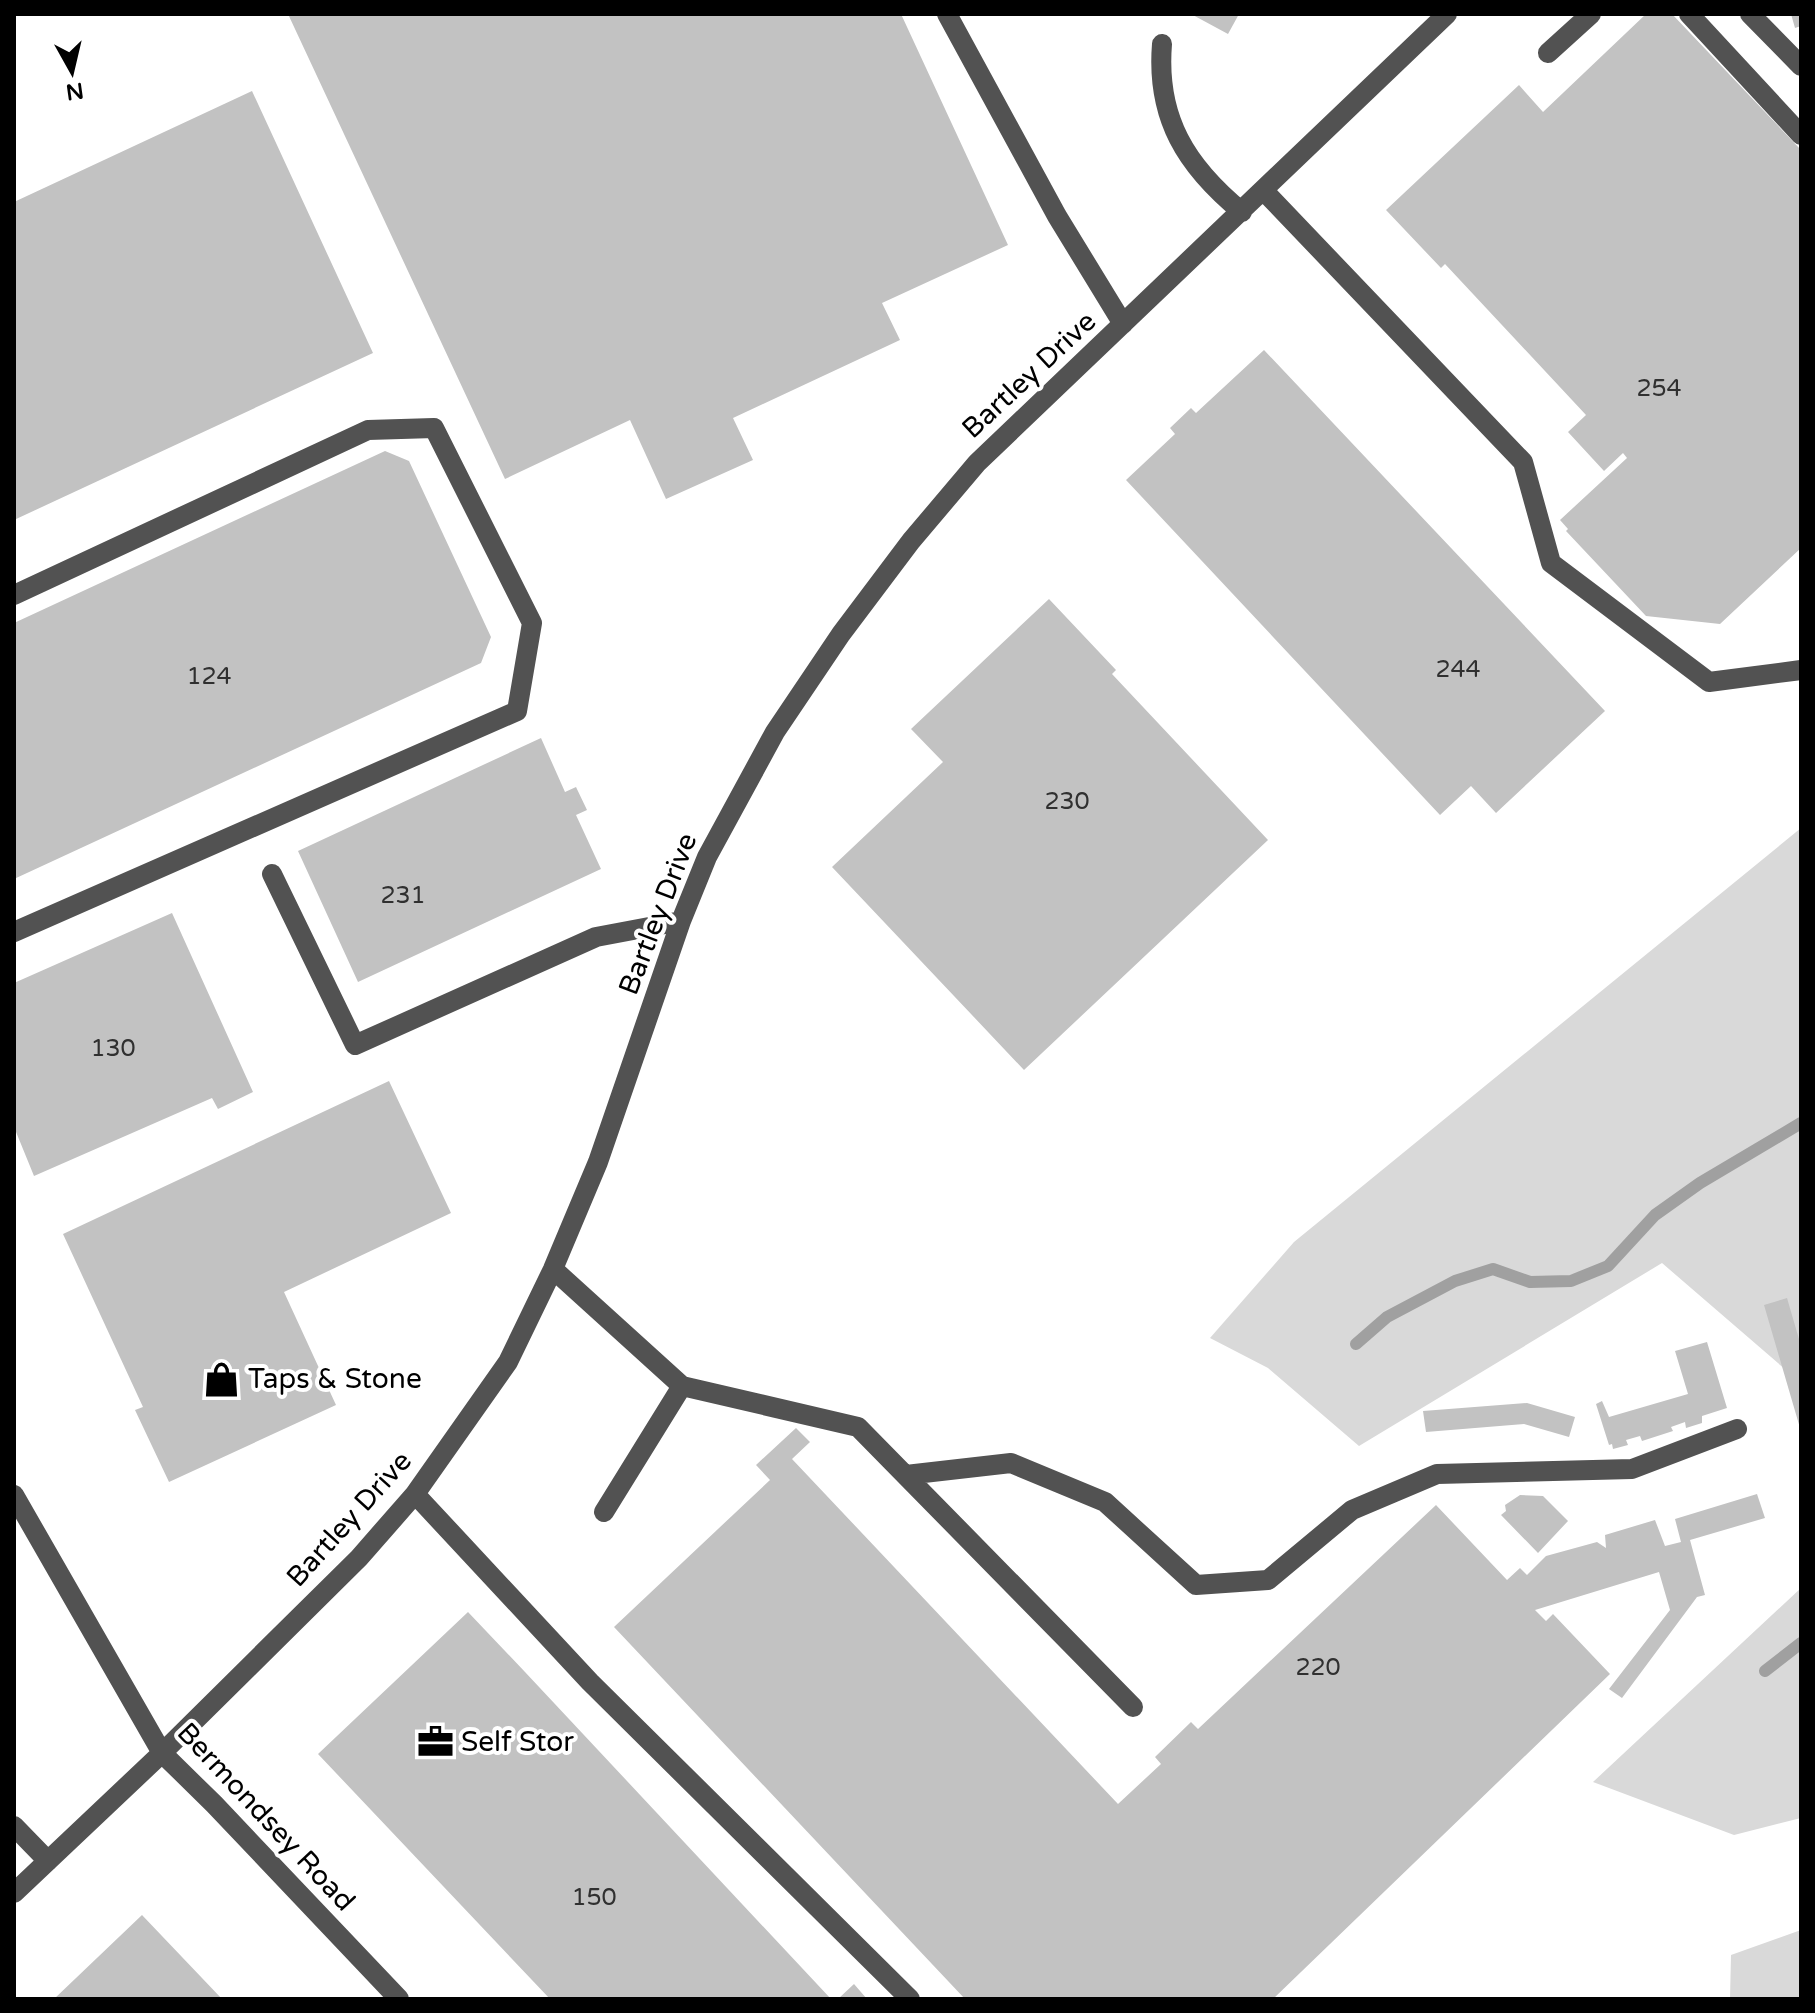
<svg xmlns="http://www.w3.org/2000/svg" width="1815" height="2013" font-family="'Varela Round',sans-serif">
	<style>
		.green { fill: #d9d9d9 }
		.lines { fill: none; stroke-linecap: round; stroke-linejoin: round }
		.stream { stroke: #a0a0a0; stroke-width: 12 }
		.building { fill: #c2c2c2 }
		.minor { stroke: #525252; stroke-width: 20 }
		.labels { text-anchor: middle; dominant-baseline: central; stroke-width: 8; stroke-linejoin: round; paint-order: stroke }
		.number-label { font-size: 24px; fill: #303030 }
		.street-label { font-size: 28px; fill: #000; stroke: #fff }
		.poi-label { font-size: 28px; fill: #000; stroke: #fff; text-anchor: start }
	</style>
	<rect width="100%" height="100%" fill="#fff"/>
	<path class="green" d="M1801,828V1383L1662,1263L1359,1446L1268,1368L1210,1338L1294,1242Z
		M1801,1588V1818L1734,1835L1593,1782Z
		M1801,1930V1999H1730L1731,1955Z"/>
	<g class="lines">
		<path class="stream" d="M1356,1344L1387,1317L1455,1281L1493,1269L1530,1282L1571,1281L1608,1266L1655,1215L1700,1183L1801,1123
			M1765,1671L1801,1643"/>
	</g>
	<path class="building" d="M288,14H901L1008,245L882,303L900,340L733,418L753,460L666,499L630,420L505,479Z
		M1191,14H1239L1228,34Z
		M1646,14H1672L1801,150V548L1720,624L1646,616L1566,531L1568,529L1560,520L1627,458L1623,453L1604,471L1568,432L1586,415L1445,264L1441,268L1386,210L1519,85L1543,112Z
		M1791,14H1801V26L1795,28Z
		M252,91L373,353L14,520V202Z
		M1264,350L1605,711L1496,813L1471,786L1440,815L1126,480L1175,434L1170,428L1191,408L1196,413Z
		M385,451L409,461L491,637L481,663L14,879V623Z
		M1049,599L1116,670L1112,674L1268,840L1024,1070L832,867L943,762L911,729Z
		M541,738L565,792L576,787L587,810L576,815L601,869L358,982L298,851Z
		M172,913L253,1092L218,1109L212,1098L34,1176L14,1127V983Z
		M389,1081L451,1213L284,1292L336,1405L169,1482L135,1410L143,1407L63,1234Z
		M1787,1298L1801,1346L1800,1428L1764,1305Z
		M1707,1342L1727,1408L1702,1416V1423L1686,1428L1685,1422L1671,1427L1673,1431L1642,1441L1640,1436L1626,1440L1628,1445L1613,1449L1612,1444L1609,1445L1596,1404L1602,1401L1609,1417L1688,1394L1675,1351Z
		M1527,1403L1575,1417L1569,1437L1524,1424L1426,1432L1423,1411Z
		M796,1428L810,1442L792,1459L1118,1804L1161,1764L1155,1757L1191,1722L1198,1729L1436,1505L1507,1580L1520,1568L1527,1575L1546,1556L1597,1542L1606,1548L1605,1535L1655,1520L1665,1546L1681,1542L1675,1519L1757,1494L1765,1518L1690,1540L1705,1595L1697,1597L1622,1698L1609,1689L1670,1610L1659,1572L1535,1610L1546,1621L1553,1614L1610,1674L1273,1999H965L614,1627L770,1480L756,1465Z
		M1520,1495L1543,1496L1568,1521L1538,1553L1501,1515L1506,1511L1505,1505Z
		M468,1612L525,1672L831,1999H550L318,1754Z
		M142,1915L222,1999H54Z
		M854,1984L867,1999H838Z"/>
	<g class="lines">
		<path class="minor" d="M947,14L1057,216L1123,324
			M1689,14L1801,135
			M1750,14L1801,66
			M1162,44C1156,118 1186,166 1242,212
			M1548,53L1591,14
			M1264,191L1523,462L1551,563L1709,682L1801,670
			M14,595L368,430L434,428L532,623L517,711L14,932
			M272,874L355,1045L596,937L681,921
			M553,1269L682,1386L604,1512
			M682,1386L858,1427L1133,1707
			M906,1475L1011,1463L1105,1502L1196,1585L1268,1580L1352,1510L1437,1474L1632,1469L1737,1429
			M415,1494L590,1682L910,1999
			M14,1495L162,1753L214,1804L399,1999
			M14,1826L48,1861
			M14,1893L162,1753L359,1558L415,1494L508,1362L553,1269L598,1162L681,921L707,857L775,732L841,634L911,541L977,463L1447,14"/>
	</g>
	<defs>
		<symbol id="shop-bare" viewBox="-9 -9 18 18"><path d="M-5-2.5h2.3a2.7 3.5 0 0 1 5.4 0H5L5.5 6h-11ZM-1.5-2.5h3a1.5 2.3 0 0 0-3 0Z" fill="#000" stroke="#fff" stroke-width="2.5" paint-order="stroke"/></symbol>
		<symbol id="office-bare" viewBox="-9 -9 18 18"><path d="M-6-3h4V-5.5h4V-3h4V5H-6ZM-1-4.5V-3h2v-1.5ZM-6 0V1H6V0Z" fill="#000" stroke="#fff" stroke-width="2.5" paint-order="stroke"/></symbol>
	</defs>
	<g fill-rule="evenodd">
		<use href="#shop-bare" x="196" y="1354" width="51" height="51"/>
		<use href="#office-bare" x="410" y="1716" width="51" height="51"/>
	</g>
	<g class="labels">
		<g class="number-label">
			<text x="1659" y="388">254</text>
			<text x="1458" y="669">244</text>
			<text x="209" y="676">124</text>
			<text x="1067" y="801">230</text>
			<text x="403" y="895">231</text>
			<text x="113" y="1048">130</text>
			<text x="1318" y="1667">220</text>
			<text x="594" y="1897">150</text>
		</g>
		<g class="street-label">
			<text transform="translate(1029 375) rotate(-43)">Bartley Drive</text>
			<text transform="translate(658 914) rotate(-69)">Bartley Drive</text>
			<text transform="translate(349 1519) rotate(-48)">Bartley Drive</text>
			<text transform="translate(266 1817) rotate(47)">Bermondsey Road</text>
		</g>
		<g class="poi-label">
			<text x="248" y="1379">Taps &amp; Stone</text>
			<text x="461" y="1742">Self Stor</text>
		</g>
	</g>
	<rect width="1815" height="2013" fill="none" stroke="#000000" stroke-width="32"/>
	<g transform="translate(72 72) rotate(172)" stroke="#ffffff" stroke-width="6" paint-order="stroke">
	<path d="M0-6L14 30L0 20L-14 30Z" fill="#000000"/>
	<text y="-12" font-size="22" font-weight="bold" text-anchor="middle" fill="#000000">N</text>
	</g>
</svg>
